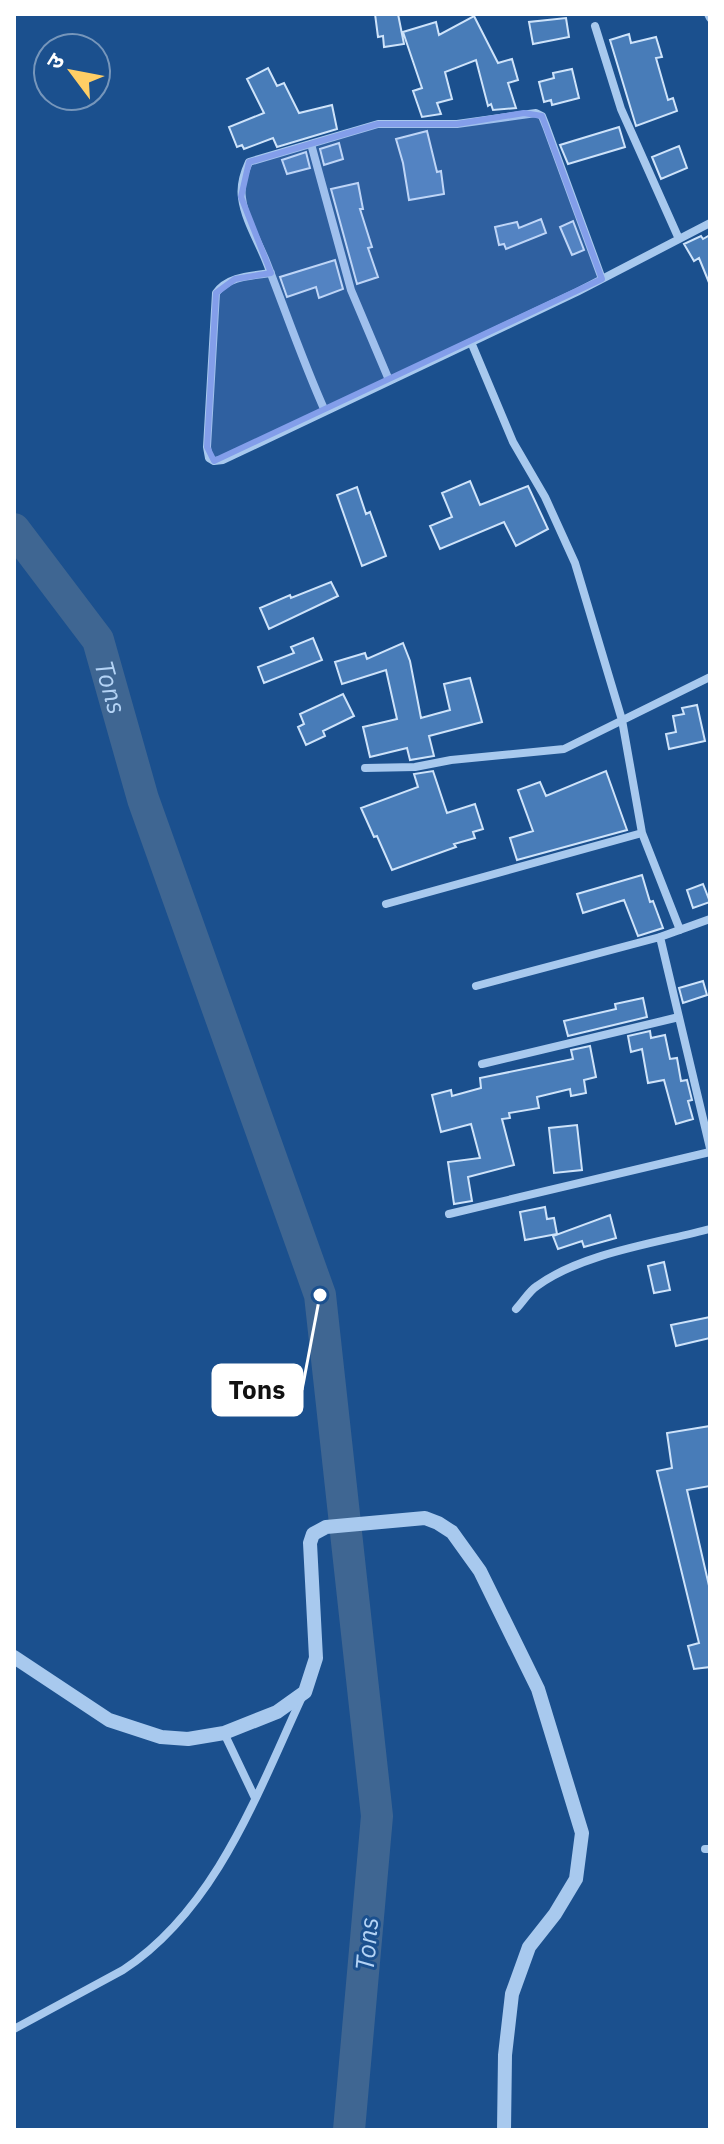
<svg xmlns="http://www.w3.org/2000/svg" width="724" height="2144" font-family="'IBM Plex Sans','Noto Sans Devanagari',sans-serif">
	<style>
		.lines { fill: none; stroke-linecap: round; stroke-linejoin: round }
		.river { stroke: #3f6692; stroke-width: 32 }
		.building { fill: #487cb8; stroke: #cee3fa; stroke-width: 2 }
		.minor { stroke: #a8c9ee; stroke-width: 8 }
		.tertiary { stroke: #a8c9ee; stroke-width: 14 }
		.marked { fill: #839eea; fill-opacity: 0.2; stroke: #839eea; stroke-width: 6; stroke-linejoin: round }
		.labels { text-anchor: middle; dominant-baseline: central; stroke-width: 6; stroke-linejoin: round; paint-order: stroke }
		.water-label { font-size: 26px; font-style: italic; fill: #b4d3f5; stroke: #1b508e }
		.leader { fill: none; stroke: #fff; stroke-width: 3 }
		.callout-dot { fill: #fff; stroke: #1b508e; stroke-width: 3 }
		.callout { fill: #fff; stroke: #fff; stroke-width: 3 }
		.callout-label { font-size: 26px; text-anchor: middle; font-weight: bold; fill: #111 }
	</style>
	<rect width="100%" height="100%" fill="#1b508e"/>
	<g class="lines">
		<path class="river" id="s1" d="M14,529L98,640L143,799L320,1295L377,1816L349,2130"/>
	</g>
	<path class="building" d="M375,14H398L404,44L384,47L383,36L378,37Z
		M474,16L498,63L512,59L518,80L508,83L516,108L493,110L491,104L488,106L476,60L445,72L452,99L437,103L441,114L422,117L413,91L422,88L403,32L436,22L439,35Z
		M566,18L569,37L533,44L529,22Z
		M629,34L631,43L656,37L662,57L656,58L668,100L673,98L677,111L636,126L610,40Z
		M268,68L277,86L284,83L299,113L332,105L337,129L277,147L273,138L244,149L242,145L237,147L229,127L264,113L247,79Z
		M572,69L579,98L552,105L551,100L544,102L539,82L554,78L553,73Z
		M619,127L625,147L568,164L560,145Z
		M427,131L437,172L441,171L444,194L409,200L403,163L396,139Z
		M339,143L343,159L324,165L320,149Z
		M679,146L687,168L661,179L652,157Z
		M306,152L310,168L287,174L282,160Z
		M358,183L363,209H360L372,247L368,248L378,277L357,284L331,189Z
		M541,219L546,233L506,249L504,244L499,245L495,227L517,222L519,228Z
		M573,221L584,250L572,255L560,227Z
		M710,235V285L699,258L694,261L684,244L701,236L703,239Z
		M335,260L343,289L319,298L316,287L287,297L280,277Z
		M470,481L480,505L528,486L548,529L516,546L504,522L440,549L430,526L452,517L442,493Z
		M357,487L366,514L370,512L386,556L362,566L337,495Z
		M331,582L338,596L269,629L260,608L290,595L291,598Z
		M313,638L322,660L264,683L258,667L294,653L291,647Z
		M403,643L410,661L421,718L450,710L444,684L470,678L482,722L429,736L434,756L410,760L407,748L370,757L363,727L397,719L386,670L342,684L335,662L365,653L367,659Z
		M343,694L354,716L323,731L325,736L306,745L298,727L304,724L300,714Z
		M697,705L705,741L669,749L666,734L676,732L673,716L684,714L682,708Z
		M433,771L447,813L475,804L483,829L473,832L475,838L454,844L456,847L392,870L377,836L374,837L361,808L418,787L414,774Z
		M606,771L627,830L517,860L510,838L533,831L518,790L540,782L546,796Z
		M642,875L650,902L653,901L663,928L638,936L624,900L583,913L577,894Z
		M703,884L710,902L693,908L687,890Z
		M703,981L707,995L683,1003L679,988Z
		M643,998L647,1017L568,1036L564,1021L616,1009L615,1004Z
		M650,1031L651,1038L665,1035L670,1059L677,1058L681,1081L687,1080L692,1100L688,1101L693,1119L676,1124L664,1080L648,1083L642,1049L631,1052L628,1036Z
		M590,1046L596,1077L584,1080L586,1093L571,1096L570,1089L537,1097L539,1108L509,1113L510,1118L502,1119L514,1165L468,1177L472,1201L454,1204L448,1162L480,1158L471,1124L441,1132L432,1095L451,1090L452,1096L481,1088L480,1078L573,1059L571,1050Z
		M577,1125L582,1170L554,1173L549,1128Z
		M545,1207L547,1219L554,1218L557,1234L525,1240L520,1212Z
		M610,1215L616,1238L584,1247L582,1241L558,1249L553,1236Z
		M664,1262L670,1290L654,1293L648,1266Z
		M710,1317V1338L676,1346L671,1325Z
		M710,1426V1486L687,1490L710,1590V1667L694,1669L688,1646L699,1643L657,1471L672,1468L667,1433Z"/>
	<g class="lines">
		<path class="minor" d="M708,14L710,18
			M595,26L621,109L679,239
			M311,144L351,290L389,380
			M271,273C251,276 228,276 216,293L207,447L209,458L214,461L223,460L577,292L710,223
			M471,342L513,442L545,497L575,563L622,720L642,833L680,930
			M325,411C303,362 286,312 266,261C258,241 245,220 242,198C240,185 244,173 249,162L378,124H457L536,113L542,116L546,126L602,279
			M365,768L415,767L451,760L564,749L710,677
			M386,904L642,833
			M660,937L710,1148
			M476,986L660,937L710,919
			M482,1064L679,1017
			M449,1214L710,1152
			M516,1309C523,1302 529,1291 537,1286C582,1253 657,1243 710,1229
			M224,1733L255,1798
			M705,1849H710
			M14,2029L123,1970C216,1909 257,1794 302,1697"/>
		<path class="tertiary" d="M14,1657L109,1720L161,1737L188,1739L224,1733L277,1712L305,1692L316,1658L310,1543L313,1534L326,1527L425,1518L438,1523L452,1532L480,1571L538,1689L582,1833L576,1879L555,1914L529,1947L512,1994L505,2055L504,2130"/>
	</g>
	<path class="marked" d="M524,113L542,116L602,279L214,461L207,447L216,293L235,279L271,273L241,197L249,162L378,124H457Z"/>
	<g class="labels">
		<g class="water-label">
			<text stroke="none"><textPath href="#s1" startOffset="188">Tons</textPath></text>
			<text transform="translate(366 1944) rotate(-85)">Tons</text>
		</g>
	</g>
	<path class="leader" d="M320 1295L302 1390"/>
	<circle class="callout-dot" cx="320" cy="1295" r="8"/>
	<rect class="callout" x="213" y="1365" width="89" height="50" rx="8"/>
	<g class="callout-label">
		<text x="257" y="1399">Tons</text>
	</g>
	<rect width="724" height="2144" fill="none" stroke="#ffffff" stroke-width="32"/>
	<g transform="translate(72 72) rotate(302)"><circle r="38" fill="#1b508e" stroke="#7696bb" stroke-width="2"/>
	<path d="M0-6L14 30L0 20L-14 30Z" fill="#ffce65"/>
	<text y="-12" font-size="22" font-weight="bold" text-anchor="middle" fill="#ffffff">उ</text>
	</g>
</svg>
